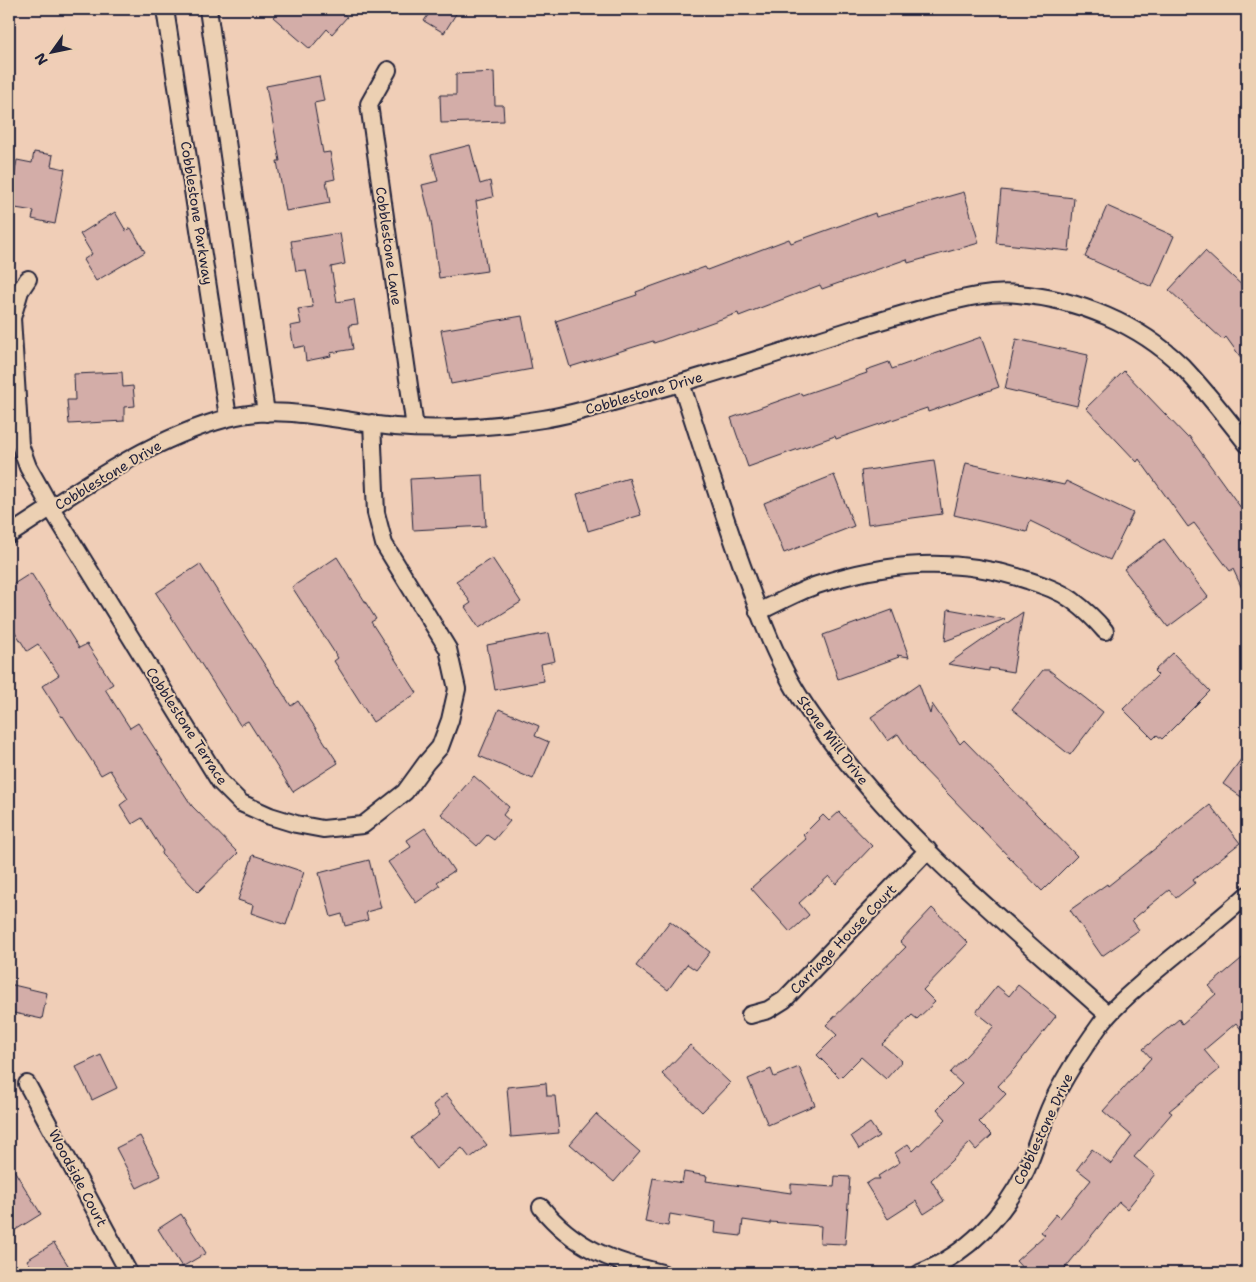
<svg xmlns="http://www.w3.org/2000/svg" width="1256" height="1282" font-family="'Shantell Sans',sans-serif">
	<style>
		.building { fill: #d3ada8; stroke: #22223b }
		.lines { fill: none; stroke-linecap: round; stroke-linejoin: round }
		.minor-casing { stroke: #22223b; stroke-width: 20 }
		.minor { stroke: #ecd0b3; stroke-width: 16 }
		.labels { text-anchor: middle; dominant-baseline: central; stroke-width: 4; stroke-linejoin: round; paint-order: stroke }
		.street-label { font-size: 14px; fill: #22223b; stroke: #ecd0b3 }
	</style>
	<rect width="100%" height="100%" fill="#f0ceb7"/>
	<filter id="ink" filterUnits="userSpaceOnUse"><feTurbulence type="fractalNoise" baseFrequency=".02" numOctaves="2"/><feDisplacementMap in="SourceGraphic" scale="10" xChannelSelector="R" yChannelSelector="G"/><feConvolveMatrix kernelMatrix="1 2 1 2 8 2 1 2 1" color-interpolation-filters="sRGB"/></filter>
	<g filter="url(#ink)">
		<path class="building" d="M281,9H338L347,17L332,34L327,29L310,49L273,17Z
			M432,9H459L444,33L424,21Z
			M494,72L495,105H503L504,121L441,123L440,95H456V74Z
			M319,76L324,101L314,103L323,153L330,152L335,179L326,181L330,203L286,211L277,161H280L266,86Z
			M470,145L480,184L490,181L493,197L476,201L487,271L439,278L431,221L422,185L438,181L431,155Z
			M34,152L53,155L51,166L65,169L55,224L32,219L34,211L9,207L17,160L32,163Z
			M1001,190L1074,198L1069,251L996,243Z
			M964,192L979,243L908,263L907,259L822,289L820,285L739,316L738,313L654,343L653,341L570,367L556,321L637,295L636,292L705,267L707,270L789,239L791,243L875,213L876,217Z
			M1107,206L1174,236L1152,287L1085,257Z
			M115,212L126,231L131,228L145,252L96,281L83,260L92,254L80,234Z
			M340,233L345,264L331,267L337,302L354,299L358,324L349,325L353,349L330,353L331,356L306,361L304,346L294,348L290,326L301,324L298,309L313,307L306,270L296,271L291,241Z
			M1205,251L1247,290V366L1226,337L1223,340L1169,290Z
			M522,316L532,369L451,384L441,330Z
			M981,337L999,387L928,412L927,408L836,439L835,436L748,467L731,418L801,393L802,395L867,373L866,370L889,362L892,369Z
			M1016,339L1088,355L1077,406L1005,389Z
			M1124,371L1187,437L1189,436L1241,508L1247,503V599L1233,569L1230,571L1194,523L1188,527L1139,459L1137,462L1086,408Z
			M122,372L123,387L133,386L135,406L124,407V421L69,424L67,400H75L74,374Z
			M934,460L942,514L868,524L861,471Z
			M966,463L1064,485L1066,481L1133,513L1110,560L1030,521L1027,532L954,515Z
			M483,475L486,526L413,530L410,479Z
			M834,475L854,526L784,553L764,503Z
			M629,478L641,515L588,531L577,494Z
			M1164,539L1208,597L1168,627L1124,569Z
			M337,557L376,619L371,622L417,693L373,722L334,661L338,658L292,587Z
			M492,558L521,602L479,628L465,607L471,603L456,581Z
			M200,564L291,706L298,701L338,763L293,792L248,721L240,725L156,593Z
			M31,573L79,648L87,644L113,684L105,689L130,728L138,723L192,806L238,853L198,892L161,854L163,851L142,818L132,824L120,805L128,799L110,770L101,775L63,716L62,717L42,686L59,675L38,644L27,651L9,622V587Z
			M948,609L1005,619L945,641Z
			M892,610L909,657L897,655L899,657L838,679L823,635Z
			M1023,612L1013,672L989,668V671L948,664Z
			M549,633L555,661L541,664L544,681L495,690L487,645Z
			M1173,653L1210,691L1162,739L1157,735L1153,739L1123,709L1158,675L1154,671Z
			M1043,670H1049L1103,712L1070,755L1012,709Z
			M919,684L930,714L932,704L960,744L964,740L1077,856L1042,891L916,761L898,734L888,741L871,717Z
			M499,709L539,726L535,736L549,742L533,779L479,756Z
			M1247,751V801L1223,784Z
			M474,776L509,807L503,815L510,821L494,840L487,835L477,846L441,814Z
			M1210,805L1240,843L1193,880L1195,883L1176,898L1169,890L1132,920L1139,930L1102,956L1070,910L1107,884L1108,886Z
			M839,812L872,846L836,884L829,876L799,903L809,915L790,932L751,888L806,839L803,835L823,815L829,821Z
			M425,828L454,871L437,882L440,886L416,903L388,862L411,847L407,840Z
			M253,855L304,872L286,925L251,913L253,905L238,900Z
			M369,860L381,908L366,912L368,920L345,926L342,914L331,917L319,873Z
			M932,908L968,943L923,990L935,1002L917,1019L912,1015L882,1044L902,1061L886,1079L861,1057L840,1078L817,1055L837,1035L826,1025L906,947L900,942Z
			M670,921L710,952L696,970L687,964L668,990L636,966Z
			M1247,954V1037L1236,1023L1204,1050L1220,1069L1169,1111L1172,1113L1134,1157L1155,1174L1127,1209L1119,1202L1061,1273H1027L1016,1261L1045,1235L1041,1232L1056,1214L1060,1218L1091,1180L1077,1169L1092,1149L1111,1164L1132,1136L1103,1111L1151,1058L1143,1049L1179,1019L1182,1024L1216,994L1209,986Z
			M9,984L47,993L42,1019L9,1012Z
			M1018,985L1056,1016L1015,1068L998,1086L1006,1094L979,1122L992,1135L976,1150L970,1143L931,1180L944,1201L924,1214L916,1201L888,1219L866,1184L874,1179H880L878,1176L900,1162L895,1153L908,1144L913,1151L946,1119L937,1109L962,1084L950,1073L994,1026L976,1012L997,986L1009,996Z
			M690,1045L730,1083L702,1112L662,1074Z
			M101,1055L117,1088L92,1100L76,1067Z
			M799,1067L815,1105L768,1125L748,1079L771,1069L774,1077Z
			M546,1083L547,1096H555L559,1133L511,1137L507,1087Z
			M446,1094L487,1145L470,1158L462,1148L436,1169L411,1138L440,1115L433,1105Z
			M596,1114L640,1152L614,1182L570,1144Z
			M870,1123L879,1136L859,1149L851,1136Z
			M140,1136L161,1176L137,1188L116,1148Z
			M9,1162L41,1214L9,1234Z
			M684,1172L707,1176L706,1181L791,1193V1184L834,1187L835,1176L850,1177L845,1244L820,1243L821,1226L770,1222V1224L743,1220L741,1236L715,1233L716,1222L670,1214L668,1226L645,1222L653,1178L682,1183Z
			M181,1214L206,1253L182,1267L158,1229Z
			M54,1243L73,1273H35L27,1260Z"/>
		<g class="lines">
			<defs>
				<path id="minor" d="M165,9L228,417
					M208,9L266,413
					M388,70L369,104L415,428
					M28,279L20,291L12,318L20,445L28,467L51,508L220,782L241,803L270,816L296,824L323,829L363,825L405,792L426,763L440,747L450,720L457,689L448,649L384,544L376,513L372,423
					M681,383C701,444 720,505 742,566C755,601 767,637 785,671C798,697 815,720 832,743C910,846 1013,929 1108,1015
					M9,535C77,491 148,439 228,418C282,403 341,422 395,427C445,431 494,427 543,419C576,414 609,403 641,394C713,375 783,351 854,329C880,321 906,313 932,306C960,299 989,291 1018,294C1078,299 1139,324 1182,366C1205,390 1226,417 1247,444
					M758,612C778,603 797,592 817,585C887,562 956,556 1027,580C1042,585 1058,590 1072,600C1084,609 1095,619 1105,631
					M750,1015L768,1010L784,1000L928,850
					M27,1084L129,1273
					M541,1207C574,1248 613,1262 662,1273
					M920,1273C967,1254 1004,1216 1026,1170C1036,1148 1042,1124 1052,1103C1065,1075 1082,1050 1100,1025C1114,1006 1133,991 1151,975C1183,948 1216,923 1247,895"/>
			</defs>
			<use href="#minor" class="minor-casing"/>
			<use href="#minor" class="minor"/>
		</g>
	</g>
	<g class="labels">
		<g class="street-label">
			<text transform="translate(197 213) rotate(81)">Cobblestone Parkway</text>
			<text transform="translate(389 246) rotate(82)">Cobblestone Lane</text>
			<text transform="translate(644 393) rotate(-16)">Cobblestone Drive</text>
			<text transform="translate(108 475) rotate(-31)">Cobblestone Drive</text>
			<text transform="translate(187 726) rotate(57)">Cobblestone Terrace</text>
			<text transform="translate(833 740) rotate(53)">Stone Mill Drive</text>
			<text transform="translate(843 939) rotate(-46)">Carriage House Court</text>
			<text transform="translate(1043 1129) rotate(-65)">Cobblestone Drive</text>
			<text transform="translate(78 1178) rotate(62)">Woodside Court</text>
		</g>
	</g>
	<rect width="1256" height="1282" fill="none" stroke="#ecd0b3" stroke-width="30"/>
	<rect x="15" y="15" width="1226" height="1252" fill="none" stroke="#22223b" stroke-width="2" filter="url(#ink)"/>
	<g transform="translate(52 52) rotate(237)" stroke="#ecd0b3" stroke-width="4" paint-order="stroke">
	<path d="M0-4L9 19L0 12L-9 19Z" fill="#22223b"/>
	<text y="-8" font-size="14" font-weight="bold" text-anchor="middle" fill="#22223b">N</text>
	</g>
</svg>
